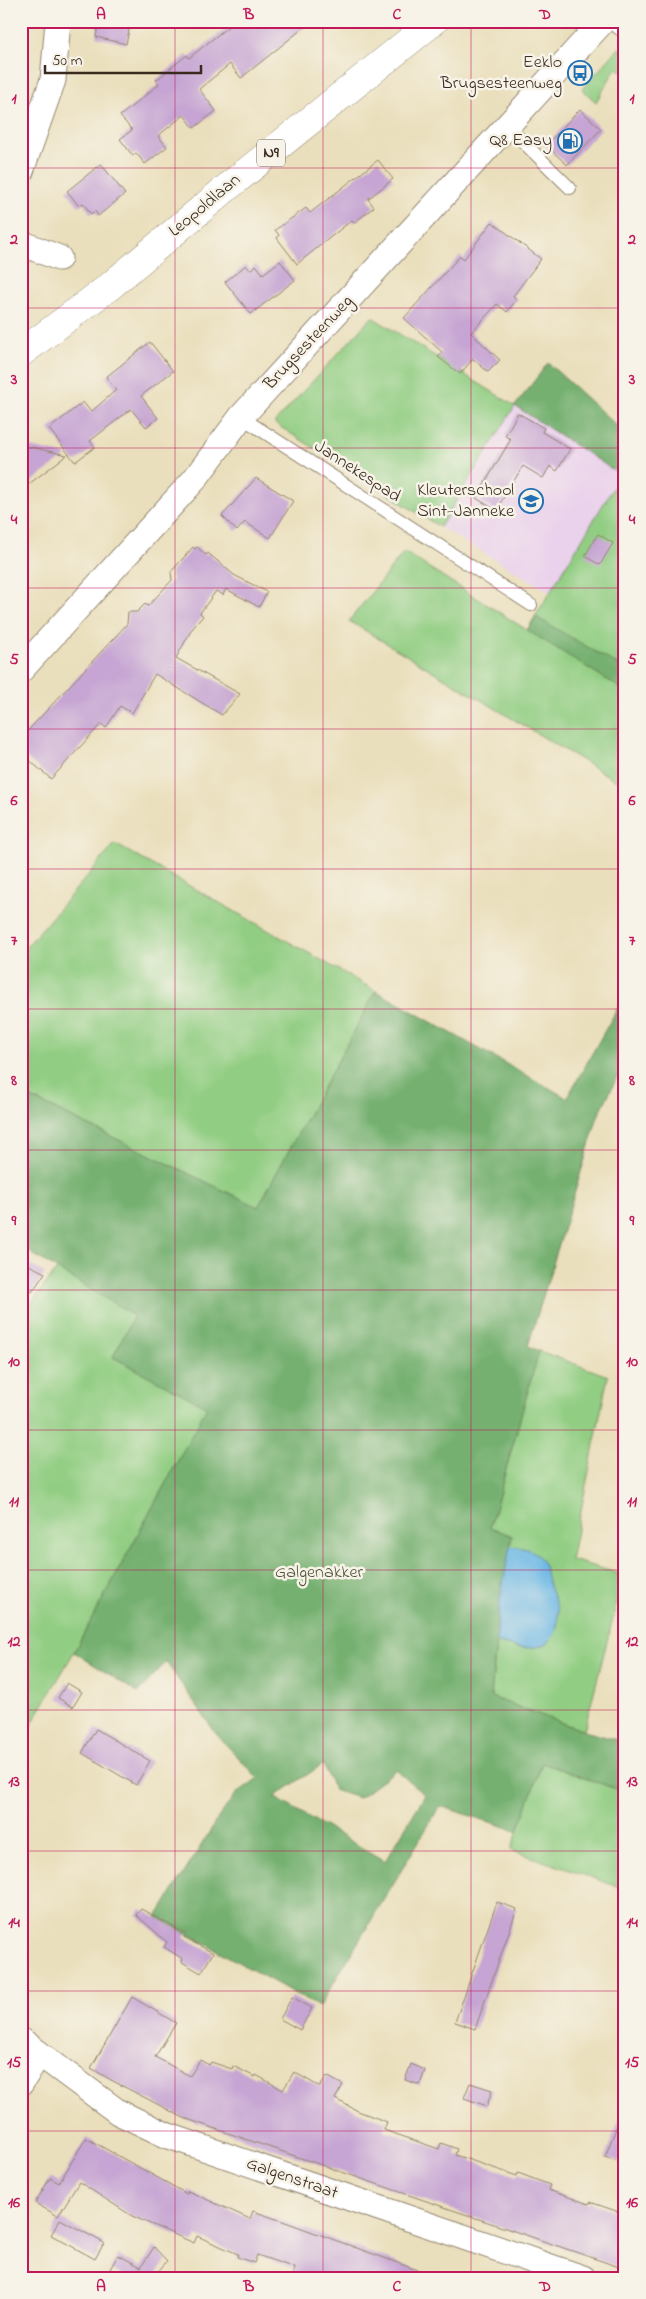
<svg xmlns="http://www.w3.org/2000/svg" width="646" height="2299" font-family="'Indie Flower',sans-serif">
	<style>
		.built { fill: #ead1ec }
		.green { fill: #91cd82; stroke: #667c50 }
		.forest { fill: #74b070; stroke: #586d47; fill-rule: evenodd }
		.water { fill: #6cb8e5; stroke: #547182 }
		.building { fill: #c6a4d3 }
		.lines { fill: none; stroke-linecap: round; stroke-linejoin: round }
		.service-casing { stroke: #92846d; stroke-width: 14 }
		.minor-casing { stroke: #92846d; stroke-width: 27 }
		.primary-casing { stroke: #92846d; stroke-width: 29 }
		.service { stroke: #fff; stroke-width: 12 }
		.minor { stroke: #fff; stroke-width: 25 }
		.primary { stroke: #fff; stroke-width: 28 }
		.grid { fill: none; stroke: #c2185b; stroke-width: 1; stroke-opacity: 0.55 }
		.labels { text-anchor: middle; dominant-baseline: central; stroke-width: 5; stroke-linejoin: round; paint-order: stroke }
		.shield { fill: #f7f3e8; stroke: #73665b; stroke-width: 1 }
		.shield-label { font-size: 16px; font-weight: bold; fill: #3b2a1e }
		.poi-label { font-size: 18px; fill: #3b2a1e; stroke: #f7f3e8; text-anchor: end }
		.street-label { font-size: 18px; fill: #3b2a1e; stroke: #f7f3e8 }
		.park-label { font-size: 18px; fill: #505337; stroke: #f7f3e8 }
		.neatline { fill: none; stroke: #c2185b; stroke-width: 2 }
		.grid-label { font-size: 16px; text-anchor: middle; font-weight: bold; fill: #c2185b }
	</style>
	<rect width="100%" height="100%" fill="#f7f3e8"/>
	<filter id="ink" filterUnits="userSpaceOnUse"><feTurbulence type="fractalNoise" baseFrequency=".02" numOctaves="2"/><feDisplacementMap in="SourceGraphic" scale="10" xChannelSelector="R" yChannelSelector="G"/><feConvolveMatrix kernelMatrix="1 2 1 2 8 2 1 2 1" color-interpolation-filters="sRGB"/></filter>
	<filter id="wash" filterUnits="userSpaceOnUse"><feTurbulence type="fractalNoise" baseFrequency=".0096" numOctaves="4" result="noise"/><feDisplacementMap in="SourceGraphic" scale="20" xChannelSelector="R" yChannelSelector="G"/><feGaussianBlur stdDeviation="1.12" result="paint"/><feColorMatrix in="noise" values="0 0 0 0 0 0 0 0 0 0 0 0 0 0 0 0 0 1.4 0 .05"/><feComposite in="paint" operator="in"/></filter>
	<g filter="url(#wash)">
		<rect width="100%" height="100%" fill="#eadfbc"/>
		<path class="built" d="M515,406L621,475L550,592L440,527Z"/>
		<path class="green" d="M619,48L625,52V73L616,68L596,102L582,89Z
			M372,317L515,406L440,527L274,423Z
			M625,459V786L349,621L404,552L527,630L621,475Z
			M115,844L376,991L258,1207L21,1093V953Z
			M58,1268L134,1316L113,1357L207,1407L74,1652L21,1742V1317Z
			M539,1351L608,1376L571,1560L624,1575L584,1731L491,1697L496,1642C517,1648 528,1651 549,1642L558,1613L551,1592L530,1550L510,1546L512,1536L490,1527Z
			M542,1763L625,1792V1889L511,1850Z"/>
		<path class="forest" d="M548,363L625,433V459L621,475L515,406Z
			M536,617L625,669V691L527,630Z
			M376,991L567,1098L625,995V1061L598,1116L528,1346L539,1351L490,1527L512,1536L500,1599L491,1697L584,1731L625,1742V1792L542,1763L518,1831L440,1806L319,2007L157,1917L218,1818L236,1794L258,1778L217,1735L166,1662L138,1693L74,1652L207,1407L113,1357L134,1316L21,1247V1093L258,1207ZM323,1764L334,1790L359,1798L396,1770L425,1795L385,1861L274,1797Z"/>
		<path class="water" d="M510,1546C520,1548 532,1548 538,1556C546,1564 547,1579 550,1589C553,1597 558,1606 558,1614C559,1655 524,1651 496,1642L500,1599Z"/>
		<g id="blocks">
			<path class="building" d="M99,21H131L126,44L96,37Z
				M235,21H312L241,78L230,64L199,89L216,111L194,128L184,115L158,136L167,147L145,164L136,153L133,156L120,139L132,130L120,116L159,84L156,80L187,55L189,58Z
				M580,109L601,129L567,165L546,145Z
				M378,160L393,179L368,199L374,207L354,223L352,220L297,264L277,238L279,235L275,230L306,208L310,213Z
				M101,164L125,194L98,216L95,211L91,214L83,203L79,206L67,191Z
				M492,222L541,259L513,296L517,299L507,312L497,304L471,333L500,360L488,372L473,359L460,374L438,357L442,352L404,318L460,256L464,259Z
				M280,261L295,280L251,314L225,282L246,265L250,270L256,265L263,274Z
				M150,342L173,371L141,396L158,418L146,427L131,409L90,441L95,447L75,462L49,429L83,402L91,412L116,390L106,377Z
				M518,413L544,428L542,432L570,449L557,471L550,466L543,478L523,466L496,510L476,498L511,439L505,436Z
				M21,445L67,455L21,490Z
				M256,478L293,501L270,538L245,522L237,531L222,516Z
				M598,534L613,543L600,565L585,556Z
				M193,547L195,549L197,547L206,555L208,553L234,575L267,592L259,607L226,589L223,595L216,591L200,613L203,616L192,629L176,658L240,694L222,715L155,674L132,713L120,706L106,728L101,724L51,779L21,753V738L127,624L128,612H137L145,604L148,606L172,580L171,572Z
				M21,1261L45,1273L32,1292L21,1285Z
				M67,1683L82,1692L73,1707L58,1698Z
				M96,1729L150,1761L136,1785L82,1753Z
				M497,1902L517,1909L475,2029L455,2022Z
				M141,1909L186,1934L184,1937L213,1953L201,1973L182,1962L183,1959L164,1947L167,1942L136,1915Z
				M132,1997L176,2023L155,2057L190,2076L200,2060L209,2065L211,2062L232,2069L233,2066L255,2077L256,2075L283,2090L294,2072L320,2087L327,2076L343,2085L335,2099L358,2111L387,2122L384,2130L439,2149L441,2143L457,2149L455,2155L517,2176L518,2173L550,2185L548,2190L589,2204L590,2202L625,2214V2269L184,2118L111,2080L91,2068Z
				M292,1997L312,2008L300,2030L280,2019Z
				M411,2064L425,2070L420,2085L405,2080Z
				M470,2083L492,2090L487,2106L464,2098Z
				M623,2110H625V2163L605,2157Z
				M86,2138L187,2194L188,2191L250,2219L253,2211L288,2223L431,2275L430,2278H292L295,2268L257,2255L254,2263L237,2257L238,2254L197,2236L194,2243L132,2216L79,2182L58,2216L35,2203L50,2178L59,2183Z
				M60,2219L104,2243L95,2259L51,2235Z
				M154,2247L167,2261L155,2275L160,2278H126L110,2269L118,2255L141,2267Z"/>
		</g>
	</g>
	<g filter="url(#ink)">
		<use href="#blocks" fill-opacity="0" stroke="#92846d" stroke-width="1"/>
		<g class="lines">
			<defs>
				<path id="service" d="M609,21L625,33
					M508,127L570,188
					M241,417L531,605"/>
				<path id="minor" d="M21,171L53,80L58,21
					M21,243L59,258
					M21,670L194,480L241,417L603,21
					M21,2040L118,2112L166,2135L583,2278
					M21,2083L39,2054"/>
				<path id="primary" d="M21,353L109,287L230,185L434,21"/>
			</defs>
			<use href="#service" class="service-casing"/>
			<use href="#minor" class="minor-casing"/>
			<use href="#primary" class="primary-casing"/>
			<use href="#service" class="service"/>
			<use href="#minor" class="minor"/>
			<use href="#primary" class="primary"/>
		</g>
	</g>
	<path class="grid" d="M175,21V2278M323,21V2278M471,21V2278M21,168H625M21,308H625M21,448H625M21,588H625M21,729H625M21,869H625M21,1009H625M21,1150H625M21,1290H625M21,1430H625M21,1570H625M21,1710H625M21,1851H625M21,1991H625M21,2131H625"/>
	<defs>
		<symbol id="bus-ring" viewBox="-11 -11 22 22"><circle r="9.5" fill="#f7f3e8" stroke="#1f6fb2" stroke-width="1.5"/><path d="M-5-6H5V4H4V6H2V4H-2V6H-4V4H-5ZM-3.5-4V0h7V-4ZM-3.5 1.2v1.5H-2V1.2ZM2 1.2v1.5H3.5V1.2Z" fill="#1f6fb2"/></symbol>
		<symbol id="fuel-ring" viewBox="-11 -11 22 22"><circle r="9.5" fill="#f7f3e8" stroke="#1f6fb2" stroke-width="1.5"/><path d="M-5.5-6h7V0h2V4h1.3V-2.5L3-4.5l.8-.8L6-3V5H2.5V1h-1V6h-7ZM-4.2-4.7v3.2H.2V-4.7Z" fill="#1f6fb2"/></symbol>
		<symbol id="school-ring" viewBox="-11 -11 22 22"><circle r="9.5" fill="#f7f3e8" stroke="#1f6fb2" stroke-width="1.5"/><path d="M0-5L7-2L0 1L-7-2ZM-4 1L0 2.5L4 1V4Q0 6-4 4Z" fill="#1f6fb2"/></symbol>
	</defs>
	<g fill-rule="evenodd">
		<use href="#bus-ring" x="566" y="59" width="28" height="28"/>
		<use href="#fuel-ring" x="556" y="127" width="28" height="28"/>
		<use href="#school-ring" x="517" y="487" width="28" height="28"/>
	</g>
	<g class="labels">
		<rect class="shield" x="257" y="139.5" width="28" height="27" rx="4"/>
		<g class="shield-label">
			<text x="271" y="153">N9</text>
		</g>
		<g class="poi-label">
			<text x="562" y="63">Eeklo<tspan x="562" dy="21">Brugsesteenweg</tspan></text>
			<text x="552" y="141">Q8 Easy</text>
			<text x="514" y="491">Kleuterschool<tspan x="514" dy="21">Sint-Janneke</tspan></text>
		</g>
		<g class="street-label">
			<text transform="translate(205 206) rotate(-40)">Leopoldlaan</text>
			<text transform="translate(309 343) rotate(-47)">Brugsesteenweg</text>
			<text transform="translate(357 472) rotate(33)">Jannekespad</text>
			<text transform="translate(292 2179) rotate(19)">Galgenstraat</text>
		</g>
		<g class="park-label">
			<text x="319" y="1573">Galgenakker</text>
		</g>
	</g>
	<rect width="646" height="2299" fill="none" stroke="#f7f3e8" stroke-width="55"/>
	<path d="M45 65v8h156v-8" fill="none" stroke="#3b2a1e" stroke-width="2.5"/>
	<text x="52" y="65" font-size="15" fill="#3b2a1e" stroke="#f7f3e8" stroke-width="4" paint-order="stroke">50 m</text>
	<rect x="28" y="28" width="590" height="2244" class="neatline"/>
	<g class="grid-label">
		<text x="101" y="19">A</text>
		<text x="249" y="19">B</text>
		<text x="397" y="19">C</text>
		<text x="545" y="19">D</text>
		<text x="14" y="103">1</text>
		<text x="632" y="103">1</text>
		<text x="14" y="244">2</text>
		<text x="632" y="244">2</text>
		<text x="14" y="384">3</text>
		<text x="632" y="384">3</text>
		<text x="14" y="524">4</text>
		<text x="632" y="524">4</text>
		<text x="14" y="664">5</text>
		<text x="632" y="664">5</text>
		<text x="14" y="805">6</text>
		<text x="632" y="805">6</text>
		<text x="14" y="945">7</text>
		<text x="632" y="945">7</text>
		<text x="14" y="1085">8</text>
		<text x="632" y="1085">8</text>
		<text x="14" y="1225">9</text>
		<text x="632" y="1225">9</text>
		<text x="14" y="1366">10</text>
		<text x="632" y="1366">10</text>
		<text x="14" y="1506">11</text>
		<text x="632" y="1506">11</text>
		<text x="14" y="1646">12</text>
		<text x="632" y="1646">12</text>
		<text x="14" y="1786">13</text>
		<text x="632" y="1786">13</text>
		<text x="14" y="1927">14</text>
		<text x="632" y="1927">14</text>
		<text x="14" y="2067">15</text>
		<text x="632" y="2067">15</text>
		<text x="14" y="2207">16</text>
		<text x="632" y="2207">16</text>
		<text x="101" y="2291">A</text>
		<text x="249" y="2291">B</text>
		<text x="397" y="2291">C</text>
		<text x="545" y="2291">D</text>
	</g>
</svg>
